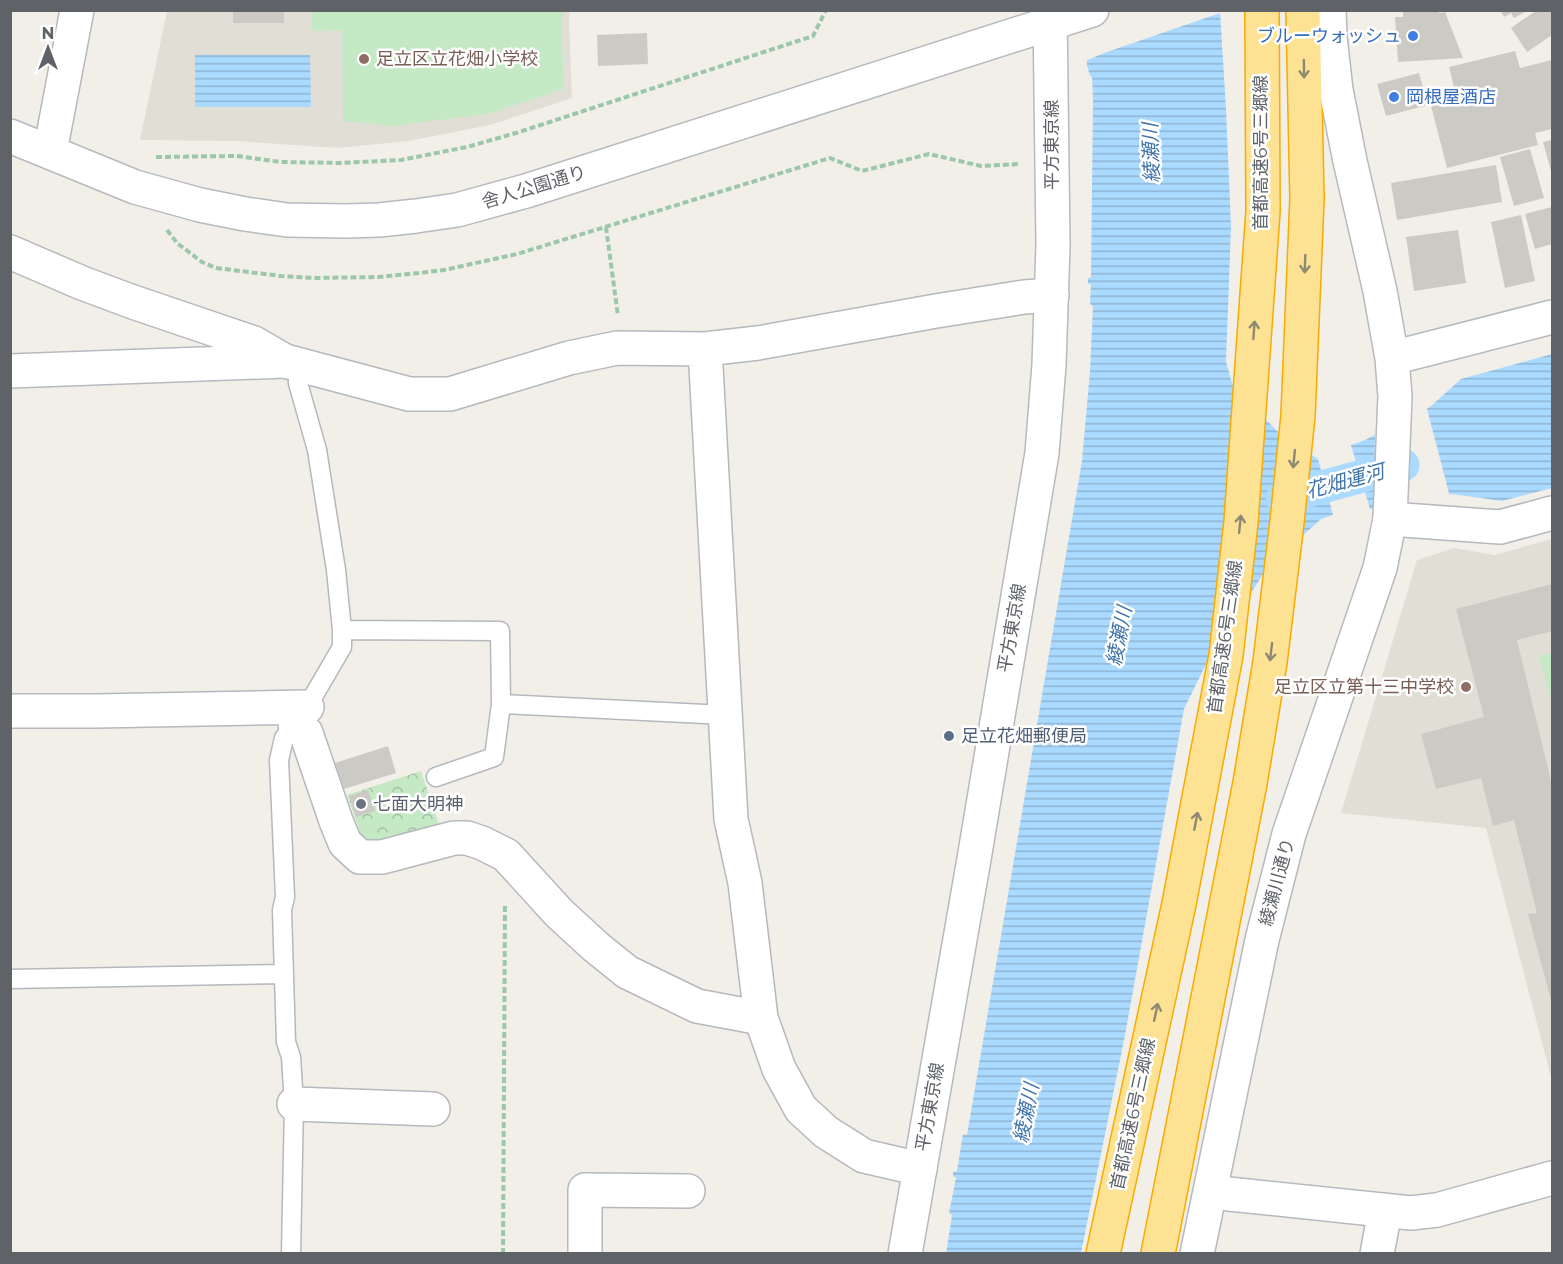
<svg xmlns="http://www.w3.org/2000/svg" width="1563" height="1264" font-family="Montserrat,'Noto Sans JP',sans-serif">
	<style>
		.education { fill: #e1ded6 }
		.forest { fill: url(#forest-crowns) }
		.garden { fill: #c5e8c5 }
		.water { fill: url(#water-rules) }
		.pier { fill: #f1efe8 }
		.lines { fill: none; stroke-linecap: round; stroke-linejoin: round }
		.canal { stroke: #aadaff; stroke-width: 33 }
		.building { fill: #cccac5 }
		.lane-casing { stroke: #b5b8bc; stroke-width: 21 }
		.street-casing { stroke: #b5b8bc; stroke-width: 36 }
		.secondary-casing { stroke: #b6babf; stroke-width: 36 }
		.highway-casing { stroke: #f9ab00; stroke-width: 36 }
		.path { stroke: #9cc7a9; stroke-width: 4; stroke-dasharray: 6 3; stroke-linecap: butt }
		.lane { stroke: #fff; stroke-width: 18 }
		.street { stroke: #fff; stroke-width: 33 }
		.secondary { stroke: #fff; stroke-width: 33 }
		.highway { stroke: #fde293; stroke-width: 33 }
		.oneway { stroke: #8e8975 }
		.shop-dot { fill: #3f7fe0; stroke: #fff; stroke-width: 2 }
		.education-dot { fill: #8d6e63; stroke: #fff; stroke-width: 2 }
		.service-dot { fill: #5c6f8a; stroke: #fff; stroke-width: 2 }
		.worship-dot { fill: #6b7280; stroke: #fff; stroke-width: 2 }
		.labels { text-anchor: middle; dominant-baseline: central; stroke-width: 5; stroke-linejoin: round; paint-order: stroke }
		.shop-label { font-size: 18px; fill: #366cbe; stroke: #fff; text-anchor: end }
		.education-label { font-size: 18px; fill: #785e54; stroke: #fff; text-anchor: start }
		.street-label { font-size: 18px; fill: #5f6368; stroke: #fff }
		.service-label { font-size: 18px; fill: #4e5e75; stroke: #fff; text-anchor: start }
		.worship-label { font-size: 18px; fill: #5b616d; stroke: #fff; text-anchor: start }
		.water-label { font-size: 20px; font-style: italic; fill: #4174aa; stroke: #fff }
	</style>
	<defs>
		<pattern id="forest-crowns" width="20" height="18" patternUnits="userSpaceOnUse" patternTransform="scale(1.5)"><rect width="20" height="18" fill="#c5e8c5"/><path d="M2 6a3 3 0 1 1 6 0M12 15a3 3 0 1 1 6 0" fill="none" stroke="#a3c0a4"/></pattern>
		<pattern id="water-rules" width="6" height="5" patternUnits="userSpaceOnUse" patternTransform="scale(1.5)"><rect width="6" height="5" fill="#aadaff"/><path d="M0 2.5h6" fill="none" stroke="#8eb4d2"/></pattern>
	</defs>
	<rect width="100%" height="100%" fill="#f1efe8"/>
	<path class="education" d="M167,11H570L569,21L572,98L490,125L409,141L337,148L237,141L140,140Z
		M1552,539V1081L1486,828L1341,813L1417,560L1454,548L1495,555Z"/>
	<path class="forest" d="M421,771L440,828L382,845L364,843L347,795Z"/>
	<path class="garden" d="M311,11H564L561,20L564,89L488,114L393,126L343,121L342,30L312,31Z
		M1552,653V702L1539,656Z"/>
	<path class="water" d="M1082,11H1220L1226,109L1231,226L1226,362L1233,386L1280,434L1318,459L1333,515L1321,519L1267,568L1207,662L1184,709L1125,1035L1081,1253L946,1254L952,1215L949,1213L956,1178L953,1176V1172L957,1171L963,1134L967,1135L1082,461L1090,371L1093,306L1090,304L1091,284H1088V278H1091L1093,101L1092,77L1090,76L1087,65Z
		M195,55H310L311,107H195Z
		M1552,354V488L1502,501L1452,494L1370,509L1351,445L1365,440L1430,407L1461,379Z"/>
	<path class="pier" d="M1079,10H1223V12L1104,53L1083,62Z
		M1426,405L1450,497L1408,505L1374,509L1375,431Z"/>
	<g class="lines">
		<path class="canal" d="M1282,498L1403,465"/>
	</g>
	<path class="building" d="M233,10H284V23H233Z
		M1403,10H1439V13L1445,12L1463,58L1398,62L1395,17H1403Z
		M1500,10H1529L1514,18L1511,13L1504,17Z
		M1537,10H1552V35L1527,52L1511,28Z
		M647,33L648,64L598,66L597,35Z
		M1515,51L1520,68L1552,60V129L1535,133L1538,145L1447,168L1429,98L1455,91L1449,67Z
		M1419,73L1428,105L1386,116L1377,84Z
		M1552,140V175L1543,142Z
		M1530,149L1544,198L1514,206L1500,157Z
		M1496,165L1502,202L1397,220L1391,183Z
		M1552,207V244L1535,249L1525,214Z
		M1521,215L1535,281L1505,288L1491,222Z
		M1458,230L1466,283L1414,291L1406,237Z
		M1552,584V631L1517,640L1552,785V1004L1528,914L1537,913L1514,820L1493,826L1481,778L1436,789L1421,734L1484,717L1456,609Z
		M388,746L396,773L344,789L335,763Z
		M368,790L375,811L356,817L349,796Z"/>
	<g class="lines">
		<defs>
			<path id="lane" d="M342,630L500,631L501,704L725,715
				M436,777L494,757L501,704
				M10,979L284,974
				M291,1254L294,1104L291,1057L286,1042L282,910L285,897L279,760L284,738L307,707L342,647V630L336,570L317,450L298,383V365"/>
			<path id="street" d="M50,152L77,10
				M10,252L82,283L133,302L254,343L285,361L409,394H450L569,358L617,348L705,349L758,343L936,311L1024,297L1052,295
				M705,349L731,819L745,883L761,1018L779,1069L801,1109L826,1132L864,1156L920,1169
				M1390,519L1500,527L1552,513
				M10,711H96L307,707
				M295,724L306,733L336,821L345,843L360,857H382L454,838H467L482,843L506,855L559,913L596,947L627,972L697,1006L761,1018
				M294,1104L433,1109
				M585,1254V1190L688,1191
				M1377,1254L1385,1211"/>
			<path id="secondary" d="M10,136L135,187L200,205L245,214L287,220L346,221L379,220L416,216L457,210L526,191L1092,10
				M1392,358L1552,317
				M10,371L285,361
				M1210,1192L1411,1213L1437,1210L1552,1178
				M905,1254L974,859L1042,453L1049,365L1053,245L1050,10
				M1197,1254L1262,940L1289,834L1380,568L1390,519L1395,396L1392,358L1380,291L1350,161L1336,90L1330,37L1329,10"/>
			<path id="highway" d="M1103,1254L1179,904L1226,655L1241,522L1263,211L1262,10
				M1158,1254L1250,783L1270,662L1287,522L1298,416L1307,199L1303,10"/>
		</defs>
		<use href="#lane" class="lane-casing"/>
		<use href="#street" class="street-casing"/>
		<use href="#secondary" class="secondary-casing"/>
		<use href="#highway" class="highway-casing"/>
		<path class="path" d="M156,157L237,156L281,162L340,163L401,160L467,147L516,133L813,36L826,10
			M606,227L618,316
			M167,230L177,243L202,262L216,268L281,276L314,278L378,277L419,273L444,270L517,254L830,158L862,171L929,154L981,166L1020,164
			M503,1254L505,903"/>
		<use href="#lane" class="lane"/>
		<use href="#street" class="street"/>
		<use href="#secondary" class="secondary"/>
		<use href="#highway" class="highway"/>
	</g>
	<defs><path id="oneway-shaft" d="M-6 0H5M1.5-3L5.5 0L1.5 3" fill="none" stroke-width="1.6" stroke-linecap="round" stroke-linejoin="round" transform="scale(1.5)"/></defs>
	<g class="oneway">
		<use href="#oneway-shaft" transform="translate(1304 69) rotate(89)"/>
		<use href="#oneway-shaft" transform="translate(1305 264) rotate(92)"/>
		<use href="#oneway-shaft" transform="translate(1254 330) rotate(-86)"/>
		<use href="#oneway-shaft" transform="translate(1294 459) rotate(96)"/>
		<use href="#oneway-shaft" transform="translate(1240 524) rotate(-84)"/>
		<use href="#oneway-shaft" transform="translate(1271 652) rotate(97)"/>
		<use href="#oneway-shaft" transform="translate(1196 821) rotate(-79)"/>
		<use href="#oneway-shaft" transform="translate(1156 1012) rotate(-78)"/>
	</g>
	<g class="shop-dot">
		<circle cx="1413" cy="36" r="6"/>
		<circle cx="1394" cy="97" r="6"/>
	</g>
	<g class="education-dot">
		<circle cx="364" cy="59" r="6"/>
		<circle cx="1466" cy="687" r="6"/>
	</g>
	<circle class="service-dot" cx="949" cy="736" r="6"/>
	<circle class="worship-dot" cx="361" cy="804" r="6"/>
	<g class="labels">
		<g class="shop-label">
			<text x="1401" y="36">ブルーウォッシュ</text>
			<text x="1406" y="97" text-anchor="start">岡根屋酒店</text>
		</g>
		<g class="education-label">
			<text x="376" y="59">足立区立花畑小学校</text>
			<text x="1454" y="687" text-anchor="end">足立区立第十三中学校</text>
		</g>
		<g class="street-label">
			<text transform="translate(1052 145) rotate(-90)">平方東京線</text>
			<text transform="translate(1261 153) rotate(-90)">首都高速6号三郷線</text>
			<text transform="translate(534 187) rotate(-17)">舎人公園通り</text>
			<text transform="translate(1012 628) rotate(-80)">平方東京線</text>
			<text transform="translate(1225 637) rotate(-82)">首都高速6号三郷線</text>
			<text transform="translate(1277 882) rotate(-75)">綾瀬川通り</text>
			<text transform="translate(930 1107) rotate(-80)">平方東京線</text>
			<text transform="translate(1133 1114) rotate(-78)">首都高速6号三郷線</text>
		</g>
		<g class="service-label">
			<text x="961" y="736">足立花畑郵便局</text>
		</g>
		<g class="worship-label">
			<text x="373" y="804">七面大明神</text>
		</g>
		<g class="water-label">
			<text transform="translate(1151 153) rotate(-92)">綾瀬川</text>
			<text transform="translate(1345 481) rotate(-15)">花畑運河</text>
			<text transform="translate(1119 636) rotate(-79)">綾瀬川</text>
			<text transform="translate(1026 1113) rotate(-79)">綾瀬川</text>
		</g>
	</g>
	<rect width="1563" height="1264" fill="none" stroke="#5f6368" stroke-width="24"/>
	<g transform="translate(48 48)" stroke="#ffffff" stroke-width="4.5" paint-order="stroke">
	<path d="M0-4.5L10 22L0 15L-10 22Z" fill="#5f6368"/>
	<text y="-9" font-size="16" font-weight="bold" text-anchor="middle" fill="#5f6368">N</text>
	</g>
</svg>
